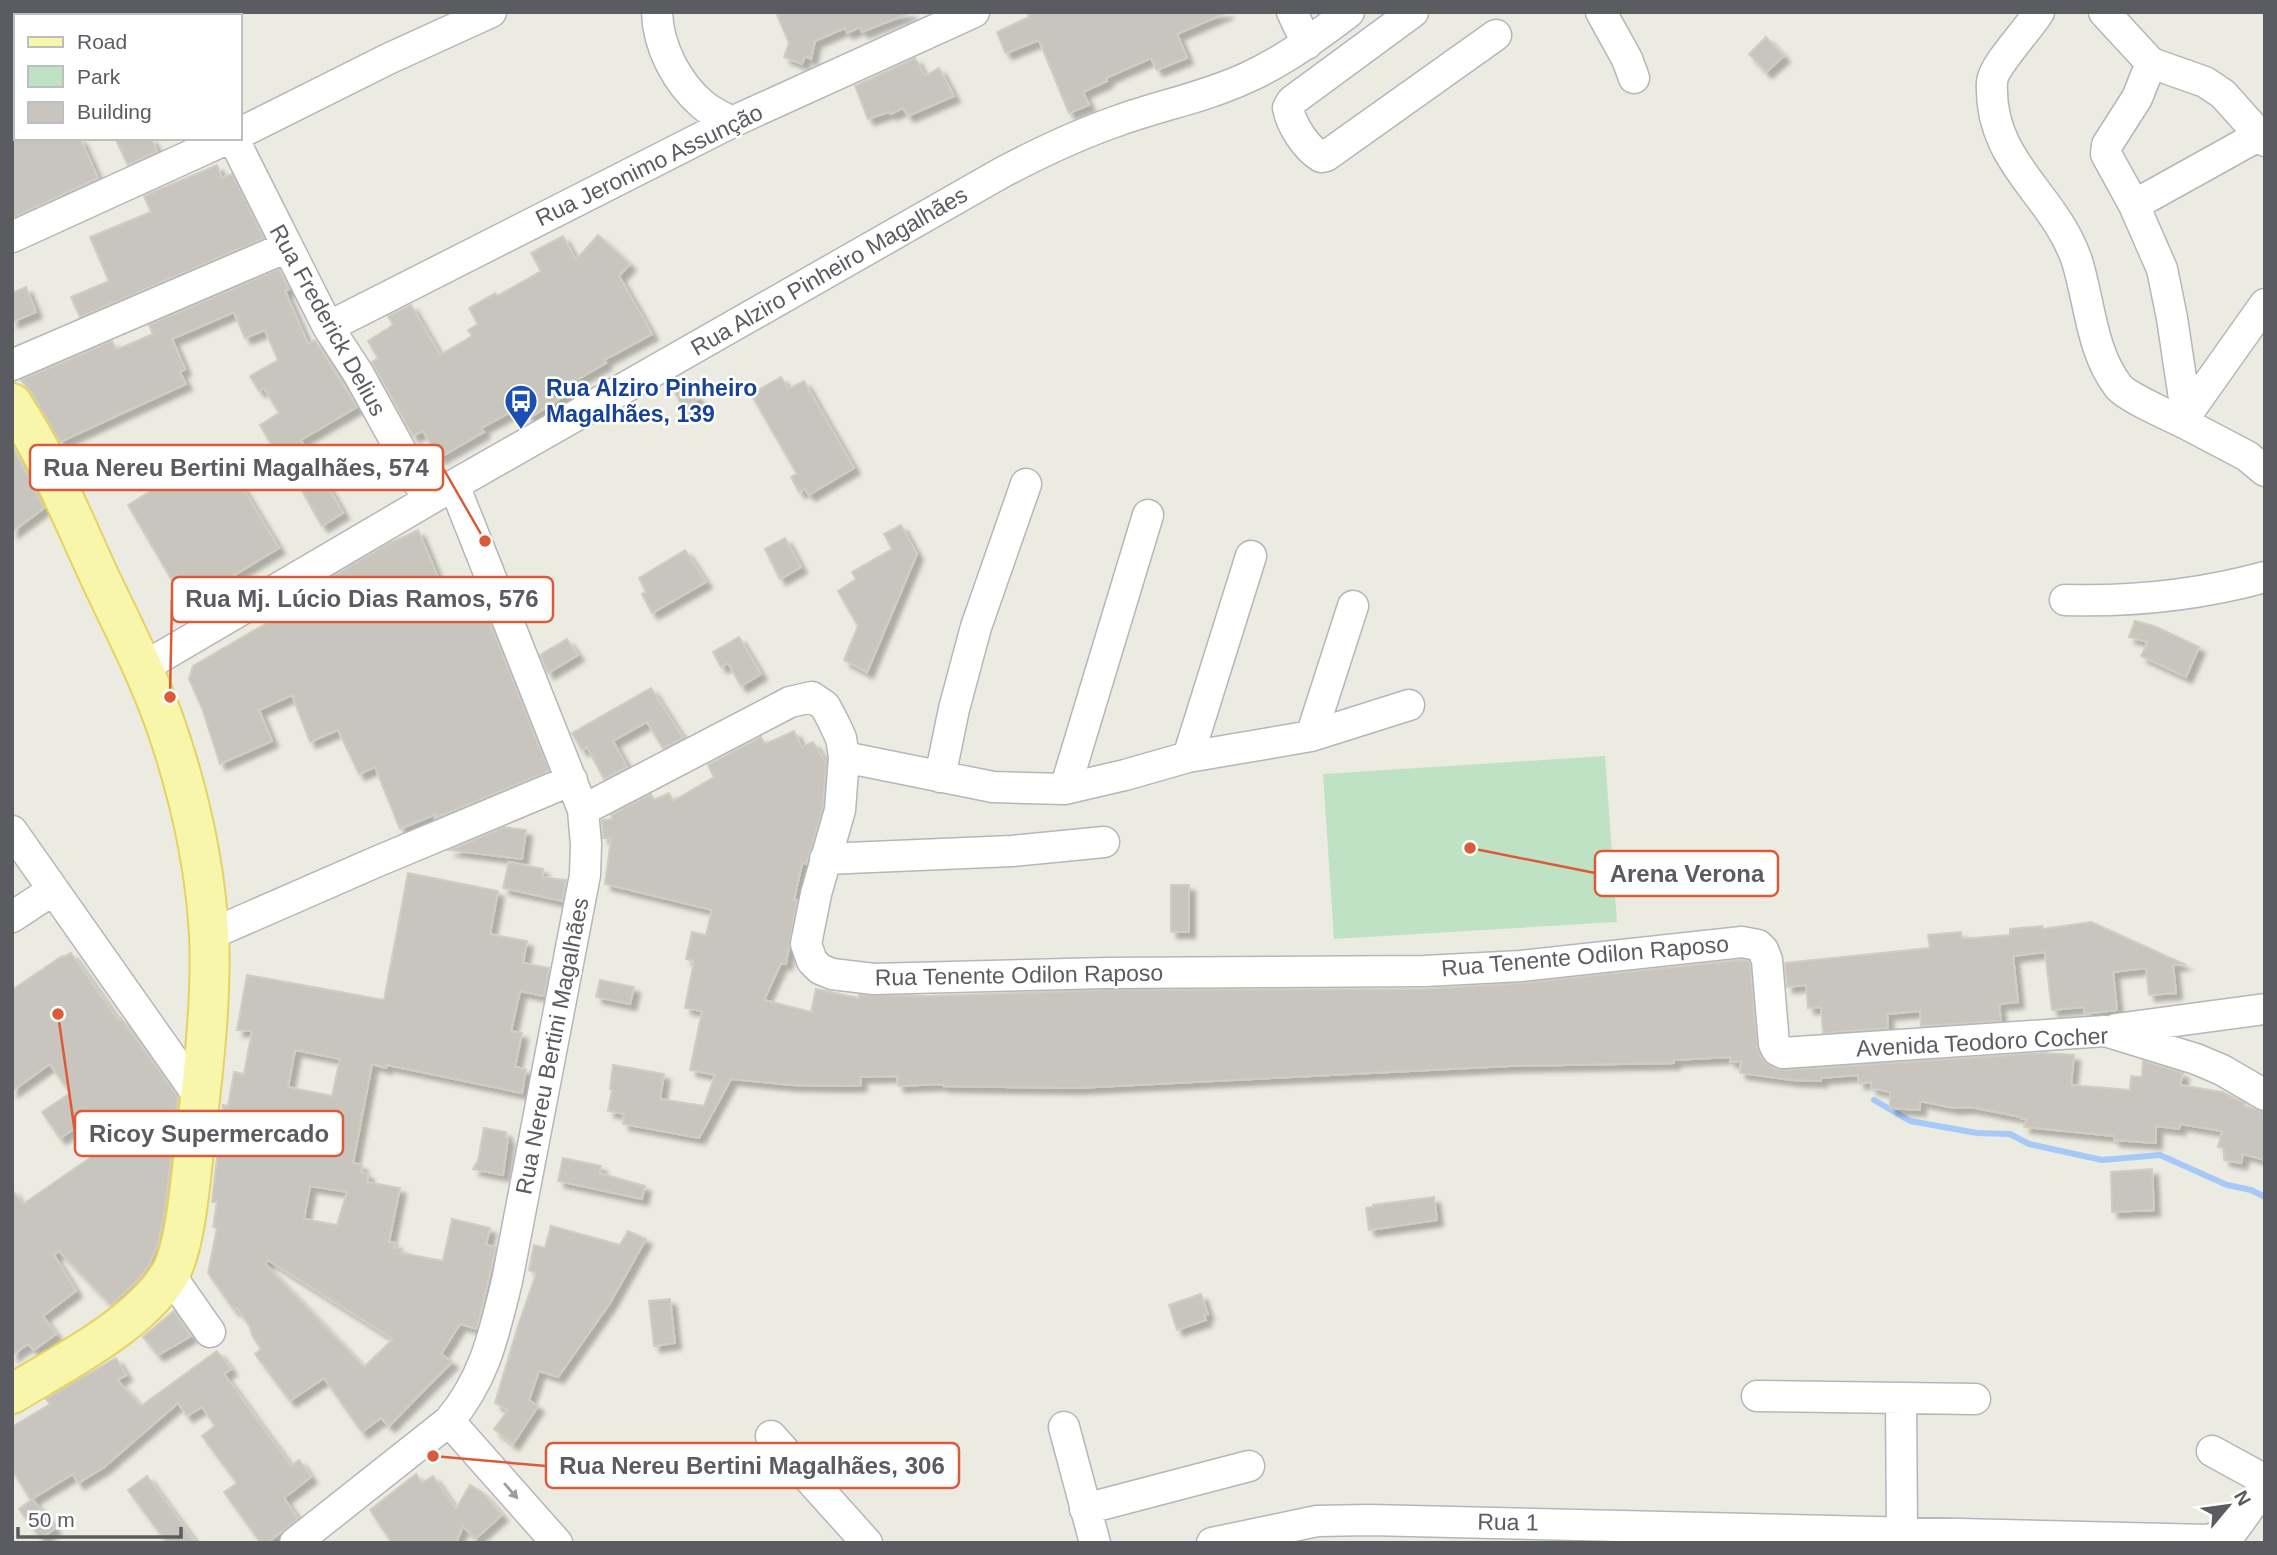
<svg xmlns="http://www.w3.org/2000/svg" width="2277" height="1555" font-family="Helvetica,sans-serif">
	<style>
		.green { fill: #c0e2c4 }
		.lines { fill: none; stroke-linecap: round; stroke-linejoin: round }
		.stream { stroke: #a6c9f8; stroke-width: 6 }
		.building { fill: #c7c5be; stroke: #d0cdc1; stroke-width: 2; fill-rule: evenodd; filter: url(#shadow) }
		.minor-casing { stroke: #b4b6bb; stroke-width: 33 }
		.major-casing { stroke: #e6d261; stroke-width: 42 }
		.minor { stroke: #fff; stroke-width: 30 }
		.major { stroke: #f8f6aa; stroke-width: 38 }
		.oneway { fill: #9c9da0 }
		.labels { text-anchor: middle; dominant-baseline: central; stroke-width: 5; stroke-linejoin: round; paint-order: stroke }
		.street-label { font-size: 23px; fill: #5a5c61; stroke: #fff }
		.transit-label { font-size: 23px; font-weight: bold; fill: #164399; stroke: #fff; text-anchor: start }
		.leader { fill: none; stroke: #db5b38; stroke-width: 2.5 }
		.callout-dot { fill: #db5b38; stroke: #fff; stroke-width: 2.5 }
		.callout { fill: #fff; stroke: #db5b38; stroke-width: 2.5 }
		.callout-label { font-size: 24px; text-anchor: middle; font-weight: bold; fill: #5a5c61 }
	</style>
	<defs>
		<filter id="shadow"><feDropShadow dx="6" dy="6" stdDeviation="2" flood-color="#0004"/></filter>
	</defs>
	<rect width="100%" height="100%" fill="#ecebe2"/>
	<path class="green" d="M1605,756L1617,922L1334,939L1323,774Z"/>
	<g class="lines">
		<path class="stream" d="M1874,1100L1910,1121L1977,1133L2010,1134L2029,1144L2102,1160L2160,1155L2227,1185L2251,1190L2265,1197"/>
	</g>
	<path class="building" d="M776,12H910V13L862,32L860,27L847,33L845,28L815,41L811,59L805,56L802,64L784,57L789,43Z
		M1027,12H1228L1177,34L1187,58L1157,70L1151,58L1106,78L1107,81L1083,92L1089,105L1069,113L1039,40L1007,53L1005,52L997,32L1029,17Z
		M1766,37L1784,56L1766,72L1749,54Z
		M915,58L925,76L939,68L954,96L908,116L903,108L891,114L889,112L868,119L855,86Z
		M12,138H80L98,178L12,218Z
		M115,138H151L157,151L128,165Z
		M217,165L222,178L232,174L264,238L80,317L71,297L109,281L90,237L151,212L144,196Z
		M598,235L630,264L619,276L652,334L604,360L606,363L568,385L572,391L529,418L522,406L481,428L484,432L439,458L423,431L413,436L372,362L378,358L368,341L393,325L388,316L411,305L440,355L472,336L468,330L478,324L469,308L495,293L497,296L541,271L531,253L563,236L576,260Z
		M279,269L289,289L285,291L308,344L315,340L357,407L301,440L343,513L322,526L288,466L285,468L260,425L279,413L264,388L259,391L250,376L278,360L265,330L245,338L234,312L172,339L185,369L180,372L186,384L60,442L31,391L21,380L112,341L116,350L153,334L149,325Z
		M26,287L36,312L12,322V293Z
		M781,377L788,389L804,381L854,468L809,495L805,489L799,492L791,477L797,474L751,394Z
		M688,382L698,399L683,407L674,391Z
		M12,445L44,508L12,532Z
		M219,449L279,548L186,604L128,505Z
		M901,525L917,554L867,672L844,660L858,626L838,591L856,579L852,572L892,549L884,534Z
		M418,530L452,610L480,598L549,771L435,818L436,814L400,829L375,767L359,774L338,730L310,742L292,695L259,710L272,741L220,764L202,708L189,679L193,666L308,599L307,594L336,583L333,576L388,544Z
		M785,538L801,567L780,579L765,549Z
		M685,550L706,582L652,613L642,594L646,592L639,578Z
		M2135,621L2154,626L2199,647L2186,677L2141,656L2148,642L2129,637Z
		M739,637L761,674L741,686L728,663L721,667L713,652Z
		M567,639L578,655L548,673L540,655Z
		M651,688L683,738L663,748L647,722L613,741L627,767L604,779L587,747L582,750L572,733Z
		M794,731L802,747L813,742L826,763L823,807L806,864L802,863L794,900H797L786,964L781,963L764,1000L811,1012L816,989L859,998V995L928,996L1107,990L1425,989L1523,983L1741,960L1749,961L1750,964L1758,1051L1762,1059L1775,1069L1784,1070L2044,1053L2074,1055L2071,1085L2130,1090L2131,1076L2142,1077L2143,1061L2183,1073L2180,1085L2222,1092L2245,1103L2244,1106L2265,1112V1160L2243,1154L2241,1163L2224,1160V1148L2218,1147L2222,1131L2180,1124L2179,1129L2156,1126V1143L2114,1140V1136L2024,1127L2027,1119H2021V1117L1970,1107L1954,1108L1920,1101V1110L1890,1108V1092L1871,1088V1082L1859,1083L1858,1075L1821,1078V1081L1792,1080L1740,1073L1741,1061L1730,1062V1057L1674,1060V1063L1509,1066L1076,1088L943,1086V1084L898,1086L897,1076L860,1077L861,1085L848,1086L792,1085L731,1079L699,1138L623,1124L624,1114L608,1111L612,1090L610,1089L613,1065L664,1074L660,1099L704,1106L715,1075L690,1070L702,1011L685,1008L694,961L686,959L692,932L706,935L712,910L605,884L611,838H603L602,820L612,819L611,815L651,794L654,800L669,793L673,801L714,777L708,765L761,737L765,744Z
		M504,827L526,830L522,859L450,850Z
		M509,862L543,869L542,877L566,880L562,901L503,888Z
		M408,873L498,891L490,934L527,941L523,963L549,968L544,996L520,991L511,1031L522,1033L515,1067L526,1069L522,1093L387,1065L386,1068L372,1064L353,1163L362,1165L361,1172L368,1174L367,1182L400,1188L389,1242L395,1243L394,1248L402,1249L401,1253L443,1261L452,1219L490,1228L486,1245L496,1247L477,1329L460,1324L441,1354L452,1362L389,1426L381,1418L362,1432L324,1378L290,1401L255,1354L261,1349L252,1335L250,1327L237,1308L234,1310L208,1273L217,1228L213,1227L217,1202H212L223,1105L228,1106L234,1072L244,1074L252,1031L237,1030L247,975L384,1000ZM295,1050L340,1059L332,1096L288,1087ZM310,1186L347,1192L337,1225L304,1219ZM268,1260L393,1339L364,1367L265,1264Z
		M1171,885H1189V932H1171Z
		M2091,922L2184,964L2173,965L2176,993L2149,995L2146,968L2113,972L2117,1010L2085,1014L2084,1007L2052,1010L2045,952L2013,956L2018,1002L1999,1004L2001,1021L1921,1026L1920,1011L1887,1014L1888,1028L1823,1033L1821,1007L1808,1008L1806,985L1787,987L1785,963L1930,948L1928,935L1961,932L1962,939L2010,935V929L2042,926L2043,929Z
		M71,953L118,1020L121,1018L178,1097L165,1208L158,1244L149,1265L138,1280L111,1305L59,1251L54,1255L76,1291L43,1316L56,1334L34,1350L28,1344L12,1355V1190L23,1204L103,1149L84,1122L60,1138L42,1112L70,1093L50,1064L12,1091V990L62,956L63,957Z
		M600,980L634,987L630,1004L596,997Z
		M484,1128L506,1132L505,1137L508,1138L503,1175L473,1169L478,1161Z
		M563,1158L601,1166L599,1173L645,1186L642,1199L558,1181Z
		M2152,1169L2154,1210L2112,1212L2111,1172Z
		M1434,1197L1437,1220L1369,1230L1366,1208L1373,1207V1205Z
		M551,1226L620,1245L628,1231L646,1239L610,1303L558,1377L539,1371L529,1400L538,1406L513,1444L494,1429L508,1410L495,1403L517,1329L536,1274L529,1270L534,1245L545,1248Z
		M1201,1294L1208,1314L1204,1315L1206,1320L1177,1330L1169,1305Z
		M670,1299L675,1343L654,1346L649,1301Z
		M174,1311L191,1336L158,1355L143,1337Z
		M217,1351L231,1369L224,1374L291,1466L299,1460L311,1477L284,1498L298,1519L267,1543H261L224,1492L237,1483L202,1436L215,1426L202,1407L187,1416L178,1403L103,1468L78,1483L73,1474L32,1499L55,1528L42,1538L39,1536L19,1509L31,1500L12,1470V1427L50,1404L46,1399L116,1358L126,1375L117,1380L141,1406Z
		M416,1474L422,1483L433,1476L456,1509L470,1485L483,1493L502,1515L475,1539L463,1526L456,1543H392L370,1510Z
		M147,1476L196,1543H167L128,1490Z"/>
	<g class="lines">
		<defs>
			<path id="minor" d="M178,12L179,16
				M657,12C658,47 677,83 703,105C711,112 723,117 732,122
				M1292,12L1307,44
				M1413,12L1292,101L1288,108C1291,125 1306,148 1321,157L1326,156L1496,35
				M1601,12L1627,59L1634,78
				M2039,12C2028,30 1993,66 1992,82C1988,162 2054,193 2077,261C2090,303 2091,350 2118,386C2126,397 2173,417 2188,425
				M2104,12L2151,63L2205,82L2223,94L2265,141
				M140,16L147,12
				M2151,63L2137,98L2107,145L2106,154L2134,205L2162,269L2172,318L2188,425L2247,456L2265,471
				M240,133L388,59L491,12
				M233,138L328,327L358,373L428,500
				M2134,205L2260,135
				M12,237L229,138
				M328,327L732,122L974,12
				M12,365L287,247
				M2187,414L2265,304
				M2065,600C2133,602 2199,595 2265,577
				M142,668L454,485L1003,172C1041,152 1079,134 1120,120C1162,105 1205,97 1246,78C1284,61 1316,37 1349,12
				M1311,736L1353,606
				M844,757L993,787L1065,789L1125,775L1188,757L1311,736L1409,705
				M1188,757L1251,556
				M940,777L954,709L976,627L1026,484
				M1065,789L1148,515
				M583,810L790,702L812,697L825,706L833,721L841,738L844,757L840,810L816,894L806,944L812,961L820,969L832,974L874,979L1107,973L1425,971L1521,966L1742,942L1758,945L1763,950L1767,960L1774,1044L1777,1050L1783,1053L2105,1031L2196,1059L2222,1070L2265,1095
				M12,831L200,1098
				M825,859L1012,851L1104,842
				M12,917L53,890
				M209,935L376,862L572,780
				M2116,1029L2265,1009
				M170,1275L210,1332
				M1757,1396L1975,1399
				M1901,1398L1902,1532
				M449,1421L557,1543
				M1064,1427L1095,1543
				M771,1436L867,1543
				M2212,1451L2265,1480
				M1085,1509L1249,1466
				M295,1543L449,1421C485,1378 494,1334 507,1281L585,875L586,844L583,810L454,485
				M1212,1543L1317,1521L1369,1520L2208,1540L2232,1532L2265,1486"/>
			<path id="major" d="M12,403C48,457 73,519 100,578C123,626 148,675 166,726C189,793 205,863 209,934C212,999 203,1076 195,1141C191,1174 186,1251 168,1277C137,1326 61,1364 12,1394"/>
		</defs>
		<use href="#minor" class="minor-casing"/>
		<use href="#major" class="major-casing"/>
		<use href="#minor" class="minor"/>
		<use href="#major" class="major"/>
	</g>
	<defs><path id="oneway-solid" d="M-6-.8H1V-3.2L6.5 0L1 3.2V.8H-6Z" transform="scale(1.75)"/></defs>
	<use class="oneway" href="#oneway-solid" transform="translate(511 1491) rotate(49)"/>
	<defs>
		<symbol id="bus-pin" viewBox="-11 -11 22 30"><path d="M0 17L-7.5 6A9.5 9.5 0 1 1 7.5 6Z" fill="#1a4fb4" stroke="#fff"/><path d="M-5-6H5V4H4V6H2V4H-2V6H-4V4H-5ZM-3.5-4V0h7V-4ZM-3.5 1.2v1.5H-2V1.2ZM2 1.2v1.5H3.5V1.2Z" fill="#fff"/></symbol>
	</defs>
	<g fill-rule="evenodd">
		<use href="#bus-pin" x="502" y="382" width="38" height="52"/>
	</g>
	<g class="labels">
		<g class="street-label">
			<text transform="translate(649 165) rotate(-26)">Rua Jeronimo Assunção</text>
			<text transform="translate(829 271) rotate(-30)">Rua Alziro Pinheiro Magalhães</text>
			<text transform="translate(328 320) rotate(61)">Rua Frederick Delius</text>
			<text transform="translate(1585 956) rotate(-5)">Rua Tenente Odilon Raposo</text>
			<text transform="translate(1019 975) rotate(-1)">Rua Tenente Odilon Raposo</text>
			<text transform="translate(1982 1042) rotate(-3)">Avenida Teodoro Cocher</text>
			<text transform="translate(552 1046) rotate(-79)">Rua Nereu Bertini Magalhães</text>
			<text transform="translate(1508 1522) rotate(1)">Rua 1</text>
		</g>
		<g class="transit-label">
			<text x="546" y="388">Rua Alziro Pinheiro<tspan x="546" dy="26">Magalhães, 139</tspan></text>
		</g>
	</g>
	<path class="leader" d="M485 541L443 468M170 697L172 599M1470 848L1595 873M58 1014L75 1133M433 1456L546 1466"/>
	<g class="callout-dot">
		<circle cx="485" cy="541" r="7"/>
		<circle cx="170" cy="697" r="7"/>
		<circle cx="1470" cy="848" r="7"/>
		<circle cx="58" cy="1014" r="7"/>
		<circle cx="433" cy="1456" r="7"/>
	</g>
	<g class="callout">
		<rect x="30" y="445" width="413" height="45" rx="7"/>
		<rect x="172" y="577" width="381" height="45" rx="7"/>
		<rect x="1595" y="851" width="183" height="45" rx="7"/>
		<rect x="75" y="1111" width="268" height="45" rx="7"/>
		<rect x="546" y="1443" width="413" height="45" rx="7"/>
	</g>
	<g class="callout-label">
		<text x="236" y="476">Rua Nereu Bertini Magalhães, 574</text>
		<text x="362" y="607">Rua Mj. Lúcio Dias Ramos, 576</text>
		<text x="1687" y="882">Arena Verona</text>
		<text x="209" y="1142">Ricoy Supermercado</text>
		<text x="752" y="1474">Rua Nereu Bertini Magalhães, 306</text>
	</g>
	<rect width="2277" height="1555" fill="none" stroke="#5a5c61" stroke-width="28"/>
	<rect x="14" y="14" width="228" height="126" fill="#ffffff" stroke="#bdbec0" stroke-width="2"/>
	<rect x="28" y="37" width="35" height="10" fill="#f8f6aa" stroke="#bdbec0" stroke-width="2"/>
	<text x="77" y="49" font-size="21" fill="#5a5c61">Road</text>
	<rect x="28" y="66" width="35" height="21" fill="#c0e2c4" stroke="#bdbec0" stroke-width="2"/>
	<text x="77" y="84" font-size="21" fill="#5a5c61">Park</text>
	<rect x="28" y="102" width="35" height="21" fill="#c7c5be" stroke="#bdbec0" stroke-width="2"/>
	<text x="77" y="119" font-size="21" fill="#5a5c61">Building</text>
	<g transform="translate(2228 1506) rotate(61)" stroke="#ffffff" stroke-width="5" paint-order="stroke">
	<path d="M0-5L12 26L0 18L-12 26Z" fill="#5a5c61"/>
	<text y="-10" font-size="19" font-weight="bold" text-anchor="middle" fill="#5a5c61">N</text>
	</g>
	<path d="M18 1527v10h163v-10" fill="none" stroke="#5a5c61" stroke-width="3.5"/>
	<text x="28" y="1527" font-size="21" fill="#5a5c61" stroke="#ffffff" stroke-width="5" paint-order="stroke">50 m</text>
</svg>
